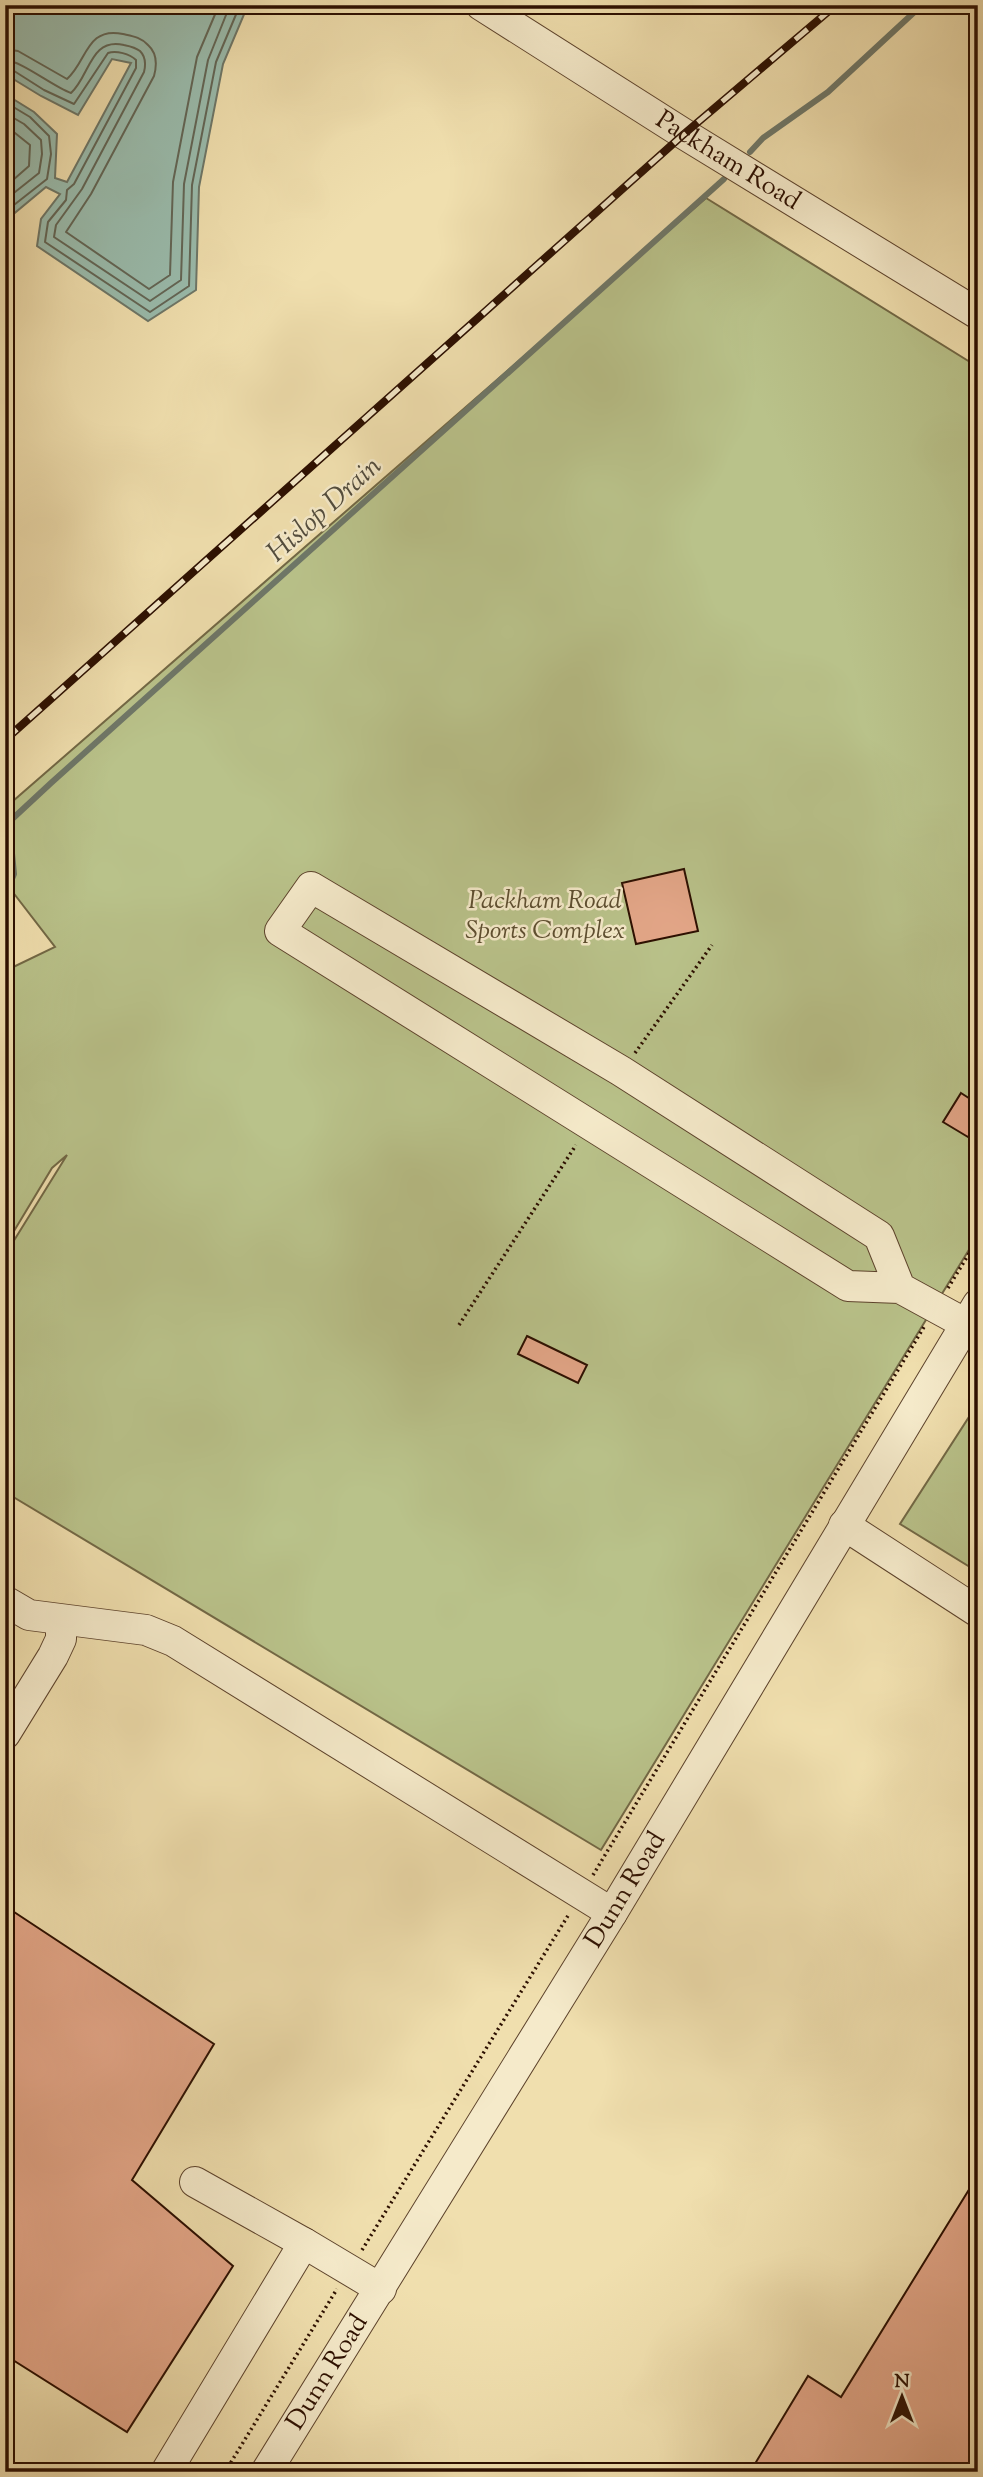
<svg xmlns="http://www.w3.org/2000/svg" width="983" height="2477" font-family="'Sorts Mill Goudy',serif">
	<style>
		.green { fill: #b9c28a; stroke: #726845; stroke-width: 2 }
		.water { fill: #9abcad; stroke: #6e7768; stroke-width: 2 }
		.lines { fill: none; stroke-linecap: round; stroke-linejoin: round }
		.shore { stroke: #636656; stroke-width: 2 }
		.stream { stroke: #6e7768; stroke-width: 6 }
		.building { fill: #e3a688; stroke: #2c0f00; stroke-width: 2 }
		.minor-casing { stroke: #5d432c; stroke-width: 32 }
		.path { stroke: #2c0f00; stroke-width: 3.5; stroke-dasharray: 2 3.5; stroke-linecap: butt }
		.minor { stroke: #f5eaca; stroke-width: 30 }
		.rail-casing { stroke: #2c0f00; stroke-width: 8 }
		.rail { stroke: #f5eaca; stroke-width: 5; stroke-dasharray: 16; stroke-linecap: butt }
		.labels { text-anchor: middle; dominant-baseline: central; stroke-width: 5; stroke-linejoin: round; paint-order: stroke }
		.street-label { font-size: 26px; fill: #2c0f00; stroke: #f5eaca }
		.park-label { font-size: 26px; font-style: italic; fill: #5d4e30; stroke: #f5eaca }
		.water-label { font-size: 28px; font-style: italic; fill: #524c3d; stroke: #f5eaca }
	</style>
	<rect width="100%" height="100%" fill="#f0dfae"/>
	<filter id="stains"><feTurbulence type="fractalNoise" baseFrequency=".00286" numOctaves="4"/><feColorMatrix values="0 0 0 0 .2 0 0 0 0 .09 0 0 0 0 .02 0 0 0 .5 -.17"/></filter>
	<radialGradient id="worn" r=".72"><stop offset=".6" stop-color="#630" stop-opacity="0"/><stop offset="1" stop-color="#630" stop-opacity=".3"/></radialGradient>
	<path class="green" d="M706,198L978,367V1235L601,1850L5,1492V1255L67,1155L52,1168L5,1246V971L55,947L5,882V808Z
		M978,1403V1572L900,1524Z"/>
	<path class="water" d="M5,5H248L223,64L199,187L196,290L148,321L37,246L41,219L60,194L46,187L5,221V94L34,112L57,134L55,178L67,182L131,63L112,59L78,115L41,96L5,74Z"/>
	<g class="lines">
		<path class="shore" d="M5,49L18,51L67,79C87,62 86,26 123,34C132,36 141,37 148,45C157,53 157,65 154,76L91,194L66,232L149,289L170,275L173,182L197,57L219,5
			M5,60C22,61 52,86 71,93C90,76 90,37 124,45C129,46 135,47 140,51C146,57 146,64 144,72L82,189L56,225L54,237L150,301L181,280L184,184L208,60L230,5
			M5,68L11,69L44,90L74,104L108,53C116,50 130,54 136,60V68L74,184L67,190L66,200L48,222L45,242L150,312L189,286L192,185L216,62L240,5
			M5,102L30,117L49,136L51,154L47,179L5,212
			M5,113L24,124L41,140L42,154L39,173L5,200
			M5,125L30,145L29,166L5,187"/>
		<path class="stream" d="M750,152L763,138L828,92L922,5
			M5,895L14,874L9,822L51,783L724,179"/>
	</g>
	<path class="building" d="M684,869L698,931L636,944L622,883Z
		M961,1093L978,1104V1122L968,1137L943,1122Z
		M527,1336L587,1365L578,1383L518,1354Z
		M5,1906L214,2044L132,2180L233,2266L127,2432L5,2355Z
		M978,2175V2472H750L808,2376L841,2397Z"/>
	<g class="lines">
		<defs>
			<g id="minor">
				<path id="s1" d="M481,5L684,134L978,314"/>
				<path d="M900,1288L879,1236L621,1071L311,887L280,931L848,1286L900,1288L966,1324"/>
				<path d="M844,1525L978,1612"/>
				<path d="M5,1601L29,1615L146,1630L173,1641L612,1913"/>
				<path d="M5,1734L53,1656L61,1639V1620"/>
				<path d="M195,2182L304,2243L381,2289"/>
				<path d="M166,2472L304,2243"/>
				<path id="s2" d="M266,2472L612,1913L978,1304"/>
			</g>
		</defs>
		<use href="#minor" class="minor-casing"/>
		<path class="path" d="M635,1053L712,945
			M948,1288L978,1239
			M459,1325L576,1145
			M593,1875L924,1327
			M362,2250L569,1914
			M225,2472L337,2289"/>
		<use href="#minor" class="minor"/>
		<defs>
			<path id="rail" d="M5,740L684,134L836,5"/>
		</defs>
		<use href="#rail" class="rail-casing"/>
		<use href="#rail" class="rail"/>
	</g>
	<g class="labels">
		<g class="street-label">
			<text stroke="none"><textPath href="#s1" startOffset="292">Packham Road</textPath></text>
			<text stroke="none"><textPath href="#s2" startOffset="684">Dunn Road</textPath></text>
			<text stroke="none"><textPath href="#s2" startOffset="117">Dunn Road</textPath></text>
		</g>
		<g class="park-label">
			<text x="545" y="901">Packham Road<tspan x="545" dy="30">Sports Complex</tspan></text>
		</g>
		<g class="water-label">
			<text transform="translate(325 510) rotate(-42)">Hislop Drain</text>
		</g>
	</g>
	<rect width="983" height="2477" fill="none" stroke="#f0dfae" stroke-width="28"/>
	<rect x="7" y="7" width="969" height="2463" fill="none" stroke="#2c0f00" stroke-width="3.5"/>
	<rect x="14" y="14" width="955" height="2449" fill="none" stroke="#2c0f00" stroke-width="2"/>
	<g transform="translate(902 2397)" stroke="#f5eaca" stroke-width="5" paint-order="stroke">
	<path d="M0-5L12 26L0 18L-12 26Z" fill="#2c0f00"/>
	<text y="-10" font-size="19" font-weight="bold" text-anchor="middle" fill="#2c0f00">N</text>
	</g>
	<rect width="100%" height="100%" filter="url(#stains)"/>
	<rect width="100%" height="100%" fill="url(#worn)"/>
</svg>
